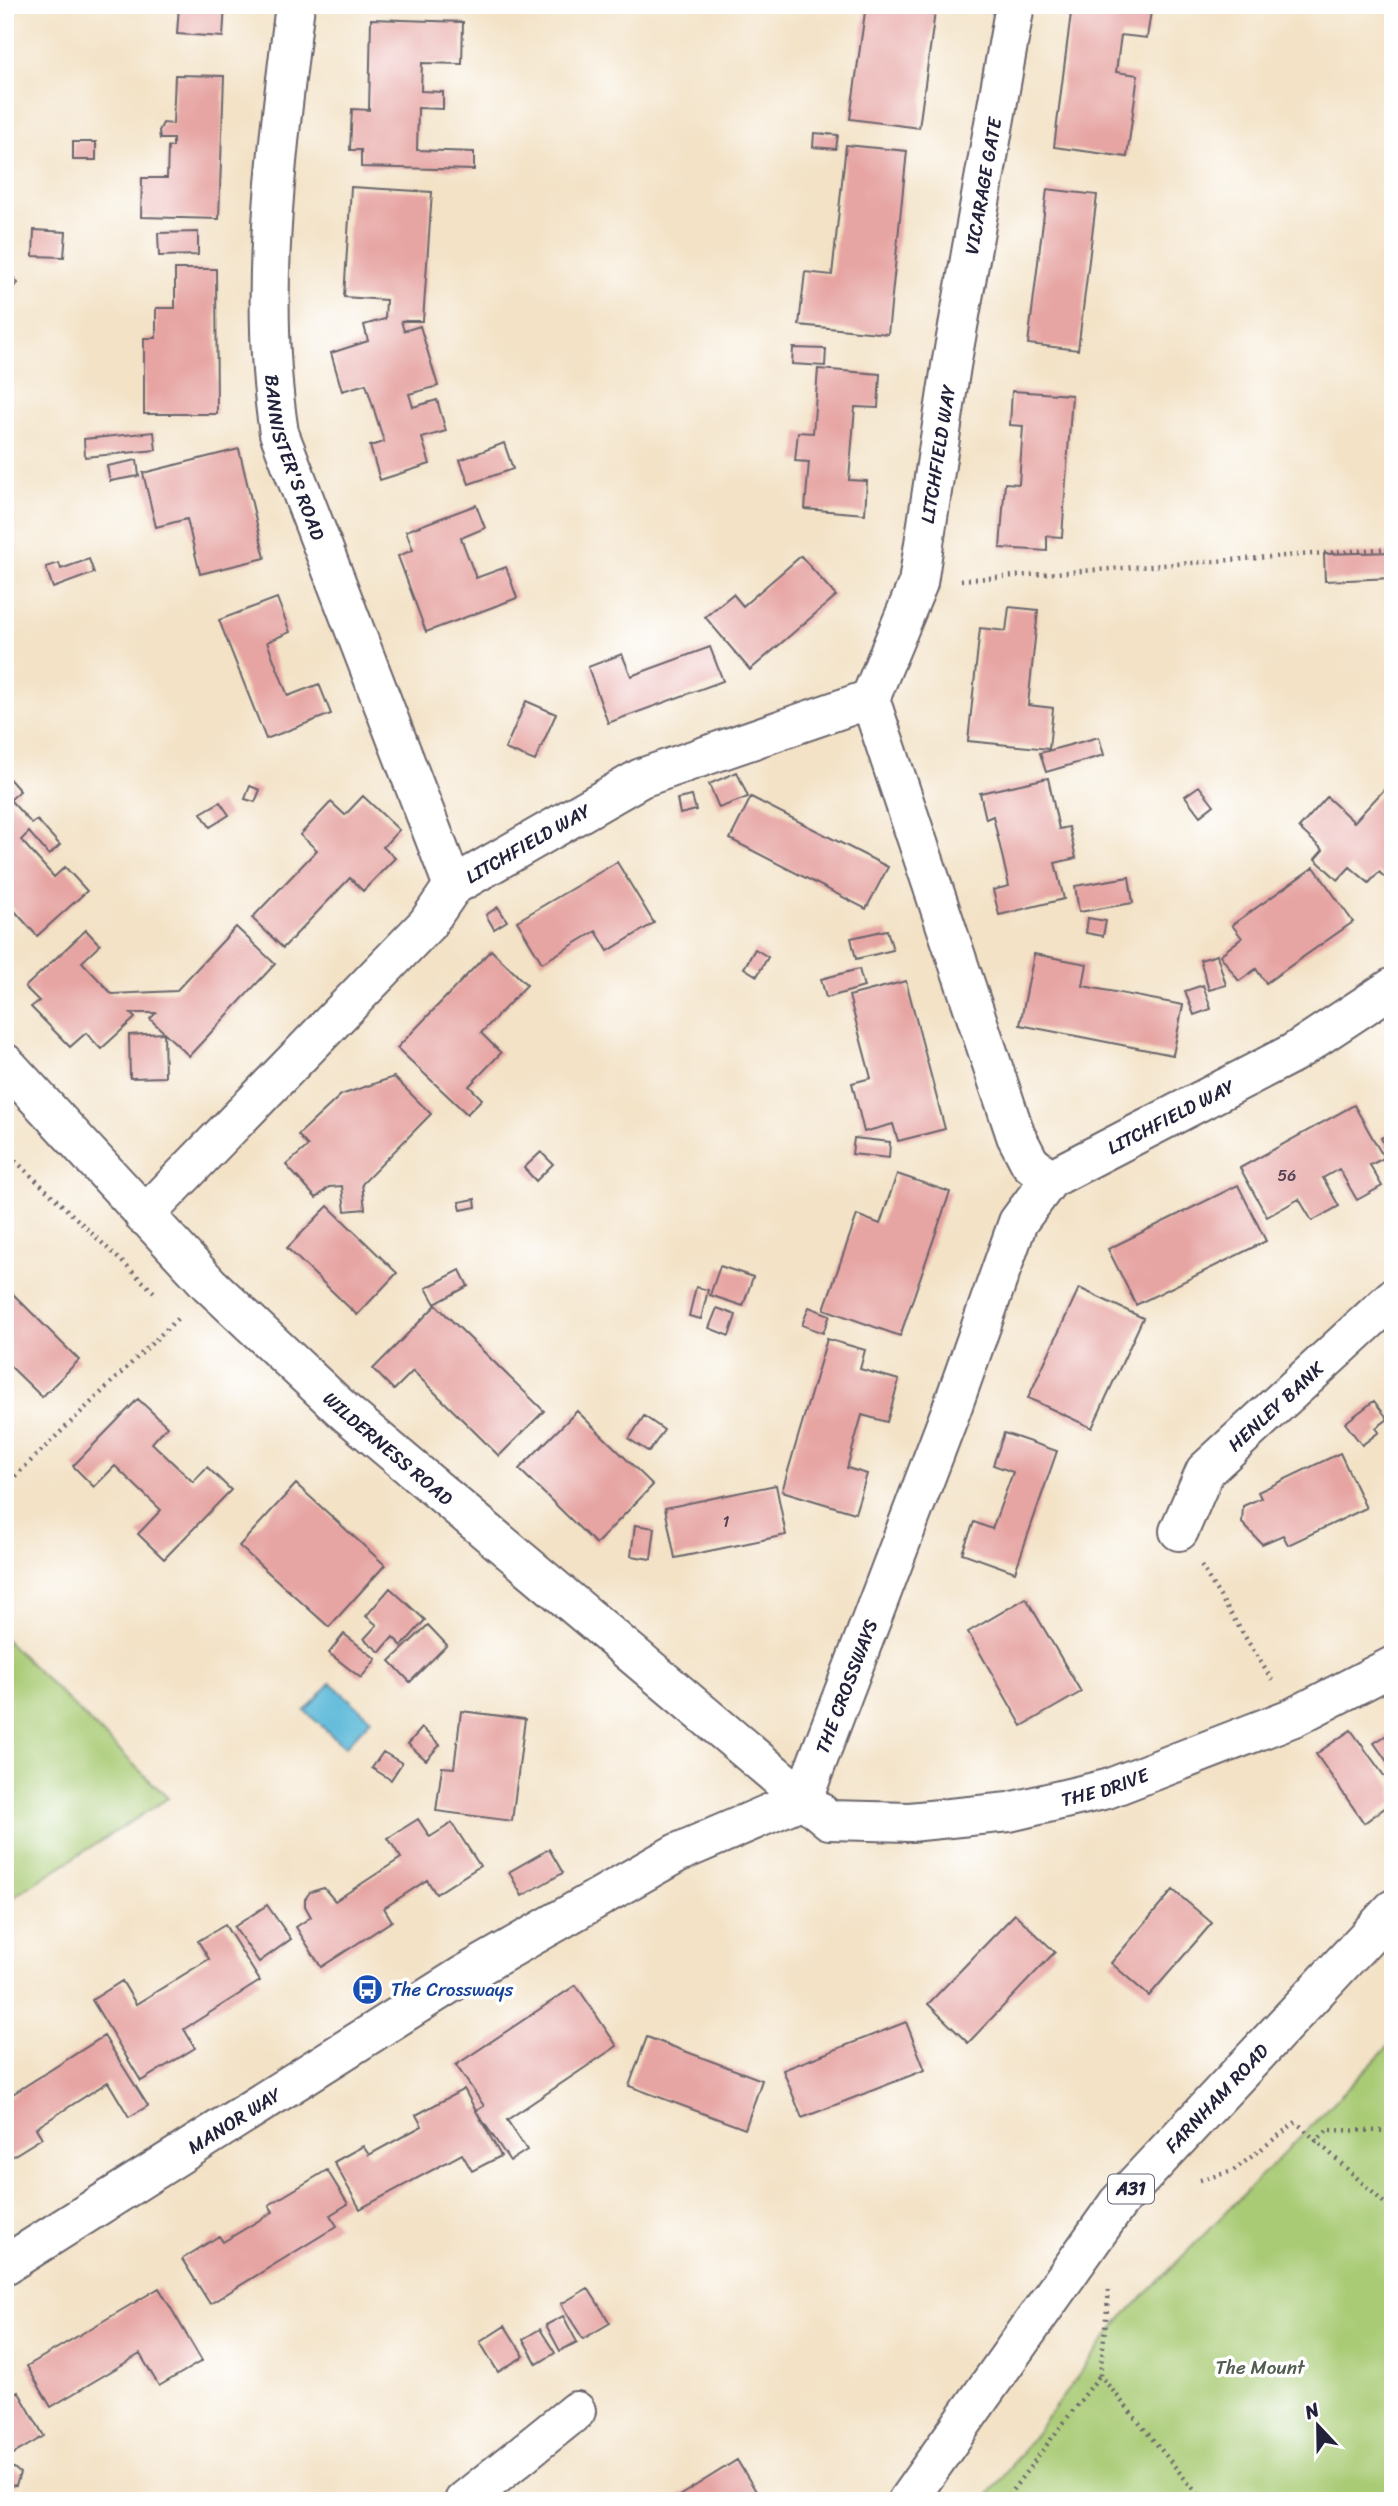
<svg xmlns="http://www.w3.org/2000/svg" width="1398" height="2506" font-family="Sriracha,sans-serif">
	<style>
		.green { fill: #a9cb74; stroke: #667658; stroke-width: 2 }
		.water { fill: #5bb9d9; stroke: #3e6e8a; stroke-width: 2 }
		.building { fill: #e6a4a2 }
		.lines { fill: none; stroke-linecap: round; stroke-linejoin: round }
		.minor-casing { stroke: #6b656c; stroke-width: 42 }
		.major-casing { stroke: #6b656c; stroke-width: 42 }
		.path { stroke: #6b656c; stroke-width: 4.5; stroke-dasharray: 2 5; stroke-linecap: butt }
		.minor { stroke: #fff; stroke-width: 38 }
		.major { stroke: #fff; stroke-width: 38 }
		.labels { text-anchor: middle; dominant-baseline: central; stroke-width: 7; stroke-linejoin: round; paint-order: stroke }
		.number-label { font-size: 16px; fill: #534255 }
		.shield { fill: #fff; stroke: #646476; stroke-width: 2 }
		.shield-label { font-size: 18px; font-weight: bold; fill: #22223b }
		.street-label { font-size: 19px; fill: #22223b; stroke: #fff }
		.transit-label { font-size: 19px; fill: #164399; stroke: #fff; text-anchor: start }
		.park-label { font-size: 19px; fill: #515d4f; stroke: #fff }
	</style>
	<rect width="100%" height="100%" fill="#fff"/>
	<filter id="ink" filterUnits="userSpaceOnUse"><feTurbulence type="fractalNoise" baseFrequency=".0143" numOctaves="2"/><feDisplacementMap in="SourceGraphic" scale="14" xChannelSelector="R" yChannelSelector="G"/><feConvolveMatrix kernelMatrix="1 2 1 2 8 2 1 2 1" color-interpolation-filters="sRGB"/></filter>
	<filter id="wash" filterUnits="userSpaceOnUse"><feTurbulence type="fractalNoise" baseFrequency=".00686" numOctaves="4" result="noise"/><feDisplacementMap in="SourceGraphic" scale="28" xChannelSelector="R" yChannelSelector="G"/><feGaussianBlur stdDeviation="1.57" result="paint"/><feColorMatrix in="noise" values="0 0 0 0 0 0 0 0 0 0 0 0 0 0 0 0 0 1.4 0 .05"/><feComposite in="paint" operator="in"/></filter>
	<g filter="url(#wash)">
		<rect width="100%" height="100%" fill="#f3e2c6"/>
		<path class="green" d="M5,1639L168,1798L5,1902Z
			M1393,2042V2501H985L1119,2321Z"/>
		<path class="water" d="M331,1683L371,1719L345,1747L305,1711Z"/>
		<g id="blocks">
			<path class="building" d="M179,5H225L223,37L177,34Z
				M866,5H936L919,128L850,119Z
				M1072,5H1152L1147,38L1121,35L1116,72L1138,75L1127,157L1054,147Z
				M371,19L463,22L462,64L422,63L421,91L443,92V109L418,108L417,150L474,152V170L361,167V150H350L352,109L369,110Z
				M175,75L224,76L219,219L141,217L142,178H167L168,147H173V139H160L159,131L163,123L173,124Z
				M814,133L838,135L836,149L813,147Z
				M73,142H96V160H73Z
				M846,145L907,151L888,334L799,325L805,272L832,275Z
				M351,187L432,192L423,321H401L404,331L420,326L438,386L409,394L413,407L437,400L446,431L422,438L430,464L380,480L370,446L384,442L366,384L342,391L331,353L368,341L364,325L385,319L386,300L344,297Z
				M1047,189L1097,195L1078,350L1028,344Z
				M34,230L66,232L64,257L33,256Z
				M198,232V255L159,256L158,233Z
				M5,268L18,283L5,293Z
				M175,269H216L217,414H144V338H156V308H175Z
				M793,348L826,349L825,366L792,364Z
				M818,369L880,374L878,408L855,407L849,480L867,481L865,514L805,509L809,462L795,461L798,432L813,433Z
				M1012,391L1072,395L1062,537L1047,536V551L1000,548L1005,483L1019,484L1023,426L1010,425Z
				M154,432L156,450L85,457L84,439Z
				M504,443L513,469L469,484L460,460Z
				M239,449L265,558L200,574L187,519L156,527L143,473Z
				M137,460L139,476L110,481L107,466Z
				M476,505L485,528L461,538L476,578L506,567L517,598L426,632L398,556L413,550L406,531Z
				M1393,552V578L1325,581L1324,554Z
				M801,556L836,596L750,670L705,617L733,594L743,606Z
				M89,559L94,573L53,588L46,567L59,563L61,569Z
				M277,598L290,632L267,642L288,696L319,684L331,714L266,739L219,620Z
				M1009,607L1038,610L1028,705L1053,708L1049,749L968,741L980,628L1006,631Z
				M710,647L723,681L608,723L588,667L622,654L631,676Z
				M526,701L556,714L535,761L505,749Z
				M1099,737L1104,755L1046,772L1040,753Z
				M737,772L748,797L719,808L709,784Z
				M5,774L20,791L10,800L32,824L37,820L60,845L49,855L29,832L21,840L54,877L65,867L87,891L37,936L5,900Z
				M1048,778L1059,829L1069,827L1076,858L1055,863L1064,899L999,915L993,890L1009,886L993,816L986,819L980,793Z
				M1393,780V885L1379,872L1369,883L1350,867L1338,880L1315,859L1323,850L1299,828L1327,797L1354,822Z
				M250,786L260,790L255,802L245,799Z
				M1199,786L1214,805L1200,816L1185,796Z
				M363,796L399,830L383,847L395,858L363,891L350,878L283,948L252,918L317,850L300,835L331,802L345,815Z
				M692,796L696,810L680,814L677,799Z
				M751,797L888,867L866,909L730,839Z
				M220,802L229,815L210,827L201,813Z
				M617,862L654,923L608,951L596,931L542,963L517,921Z
				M1314,867L1353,922L1266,983L1256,969L1239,981L1220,955L1242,938L1232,925Z
				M1129,877L1133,903L1079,912L1075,886Z
				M498,907L507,921L494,929L486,915Z
				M1088,918L1106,921L1103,936L1086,933Z
				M236,927L275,964L189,1056L150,1019L156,1013H130L135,1018L101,1049L86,1033L70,1047L31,1007L39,1001L25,987L86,930L100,945L82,962L112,994L176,991Z
				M887,930L893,950L856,959L851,938Z
				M755,949L768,957L757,976L744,968Z
				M491,950L527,985L481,1033L501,1053L469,1086L482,1099L467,1114L397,1048Z
				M1034,954L1087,964L1083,986L1183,1005L1173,1055L1020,1025Z
				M1217,955L1226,985L1209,990L1200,960Z
				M859,969L864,987L826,998L821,979Z
				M906,981L945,1129L898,1141L893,1124L864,1132L852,1083L871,1078L849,996Z
				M1203,985L1211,1009L1194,1015L1185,991Z
				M164,1033L165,1077L130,1078L129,1035Z
				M394,1077L431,1114L362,1184L365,1209L345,1211L342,1186L329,1187L316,1198L286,1165L308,1146L298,1135L341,1095Z
				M1354,1105L1384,1158L1370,1165L1382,1186L1357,1200L1339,1169L1323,1178L1339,1206L1312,1221L1299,1199L1267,1217L1240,1168Z
				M1393,1132V1161L1381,1138Z
				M854,1138L890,1142L889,1158L852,1154Z
				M541,1152L553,1164L536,1181L524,1168Z
				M897,1174L950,1192L900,1336L824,1309L857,1215L880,1224Z
				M1238,1185L1266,1241L1136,1305L1108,1249Z
				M475,1199L476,1207L461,1210L459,1202Z
				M328,1206L397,1273L357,1315L287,1248Z
				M720,1266L753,1277L743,1306L710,1295Z
				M460,1270L468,1286L435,1304L426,1288Z
				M5,1286L79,1360L42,1397L5,1361Z
				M696,1287L708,1290L701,1319L689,1316Z
				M1079,1288L1143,1318L1092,1428L1028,1398Z
				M436,1305L544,1411L499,1456L413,1371L394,1390L373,1369Z
				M809,1307L830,1315L823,1333L802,1325Z
				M717,1308L736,1315L729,1336L709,1328Z
				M827,1339L865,1350L860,1369L899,1380L887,1422L862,1415L847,1468L867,1474L855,1513L782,1491Z
				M138,1399L167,1426L152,1443L193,1482L207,1467L231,1490L164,1559L138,1534L161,1510L115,1466L94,1487L73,1466Z
				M1374,1401L1388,1419L1376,1428L1379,1432L1362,1445L1345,1423Z
				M577,1411L653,1485L596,1544L519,1469Z
				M644,1416L664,1430L649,1452L629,1439Z
				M1004,1433L1057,1451L1015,1572L962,1553L974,1522L992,1529L1013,1472L993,1465Z
				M1340,1453L1366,1508L1288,1545L1283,1535L1262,1544L1242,1523L1243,1506L1261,1498L1258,1492Z
				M296,1484L385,1565L329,1627L239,1546Z
				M776,1485L786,1535L675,1558L665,1508Z
				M635,1525L655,1528L651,1559L631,1556Z
				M390,1588L425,1620L402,1646L393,1637L380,1652L364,1639L377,1625L366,1616Z
				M1026,1598L1081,1692L1022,1726L968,1632Z
				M428,1625L447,1645L410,1682L390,1661Z
				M344,1634L376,1659L361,1678L329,1653Z
				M461,1711L525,1719L512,1821L436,1811L442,1767L454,1768Z
				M422,1728L440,1745L426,1760L408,1744Z
				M1351,1730L1393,1788V1802L1364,1823L1316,1754Z
				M1393,1731V1770L1374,1743Z
				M383,1752L402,1763L391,1780L372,1768Z
				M418,1819L430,1837L452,1823L480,1866L436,1894L427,1880L384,1908L392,1921L321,1967L296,1927L311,1917L305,1906V1899L310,1892L324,1888L335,1901L401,1858L388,1838Z
				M549,1849L563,1873L522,1896L509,1872Z
				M1173,1890L1212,1923L1149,1996L1111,1963Z
				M267,1905L291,1939L259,1962L234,1927Z
				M1015,1914L1055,1952L968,2043L928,2004Z
				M225,1925L260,1981L184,2029L195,2048L141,2081L92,2000L122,1981L136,2004L209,1959L198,1941Z
				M576,1985L617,2046L507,2120L527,2150L510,2161L476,2111L484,2106L456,2065Z
				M906,2022L925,2070L802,2118L783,2070Z
				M104,2036L148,2106L129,2117L108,2082L36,2128L42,2138L5,2161V2099Z
				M647,2037L762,2080L745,2129L629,2086Z
				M464,2089L501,2156L472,2171L462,2154L360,2209L334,2162L363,2146L369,2155L422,2126L416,2115Z
				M327,2170L348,2204L330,2215L337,2226L210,2304L182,2259L219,2236L223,2242L273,2212L269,2205Z
				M159,2288L202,2361L159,2386L140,2354L51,2407L27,2366Z
				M588,2288L610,2323L583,2339L561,2304Z
				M563,2316L577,2342L560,2351L546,2325Z
				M505,2326L524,2356L498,2372L480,2342Z
				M540,2329L555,2353L537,2364L523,2339Z
				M18,2391L44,2436L5,2459V2399Z
				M737,2460L762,2501H682L679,2496Z
				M5,2467L14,2468L20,2473L16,2485L5,2486Z"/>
		</g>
	</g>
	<g filter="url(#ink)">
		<use href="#blocks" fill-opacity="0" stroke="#6b656c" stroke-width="2"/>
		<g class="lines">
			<defs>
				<g id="minor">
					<path id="s1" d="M295,5C278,146 257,292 279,433L453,886"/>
					<path d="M1015,5L951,366L918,583L870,699L1016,1136L1030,1163L1050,1179"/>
					<path id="s2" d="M5,1063L209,1284L345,1412L829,1820L910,1822L1009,1812L1107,1789L1294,1717L1393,1666"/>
					<path id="s3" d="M144,1216L427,924L453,886L641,778L870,699"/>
					<path id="s4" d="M1179,1531L1205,1471L1393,1298"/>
					<path id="s5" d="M5,2265L462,1976L677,1853L803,1799L952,1408L1018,1222L1050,1179L1293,1053L1393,987"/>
					<path d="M464,2501L576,2411"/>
				</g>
				<g id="major">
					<path id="s6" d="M907,2501L1118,2203L1393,1909"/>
				</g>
			</defs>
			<use href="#minor" class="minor-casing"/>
			<use href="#major" class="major-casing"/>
			<path class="path" d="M961,580L1393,548
				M5,1151L156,1294
				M5,1486L180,1316
				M1201,1566L1272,1680
				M1315,2142L1327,2130L1393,2131
				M1200,2180L1233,2171L1296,2122L1393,2211
				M1109,2290L1100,2375L1203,2501
				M1004,2501L1100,2375"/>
			<use href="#minor" class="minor"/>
			<use href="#major" class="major"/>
		</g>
	</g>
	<defs>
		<symbol id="bus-disc" viewBox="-11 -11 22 22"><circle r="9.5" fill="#1a4fb4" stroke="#fff"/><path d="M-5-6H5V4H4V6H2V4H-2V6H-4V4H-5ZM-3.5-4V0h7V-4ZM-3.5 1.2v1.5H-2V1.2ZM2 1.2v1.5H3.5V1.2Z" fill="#fff"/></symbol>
	</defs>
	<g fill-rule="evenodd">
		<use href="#bus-disc" x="350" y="1972" width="35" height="35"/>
	</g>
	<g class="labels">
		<g class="number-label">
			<text x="1287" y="1175">56</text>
			<text x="726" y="1521">1</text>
		</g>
		<rect class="shield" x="1108" y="2174.5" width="46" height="29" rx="5"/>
		<g class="shield-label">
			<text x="1131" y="2189">A31</text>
		</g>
		<g class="street-label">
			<text transform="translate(983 186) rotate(-80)">VICARAGE GATE</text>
			<text transform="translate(938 454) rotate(-81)">LITCHFIELD WAY</text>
			<text stroke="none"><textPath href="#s1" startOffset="457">BANNISTER'S ROAD</textPath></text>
			<text stroke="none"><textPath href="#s3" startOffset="539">LITCHFIELD WAY</textPath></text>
			<text stroke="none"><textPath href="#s5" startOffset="1731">LITCHFIELD WAY</textPath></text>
			<text stroke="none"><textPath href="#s4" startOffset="161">HENLEY BANK</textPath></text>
			<text stroke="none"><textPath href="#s2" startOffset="544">WILDERNESS ROAD</textPath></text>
			<text stroke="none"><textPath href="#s5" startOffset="1046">THE CROSSWAYS</textPath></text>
			<text stroke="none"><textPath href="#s2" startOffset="1400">THE DRIVE</textPath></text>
			<text stroke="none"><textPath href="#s6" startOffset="509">FARNHAM ROAD</textPath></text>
			<text stroke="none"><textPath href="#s5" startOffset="271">MANOR WAY</textPath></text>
		</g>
		<g class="transit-label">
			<text x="391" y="1989">The Crossways</text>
		</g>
		<g class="park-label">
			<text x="1260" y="2367">The Mount</text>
		</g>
	</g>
	<rect width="1398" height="2506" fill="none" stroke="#fff" stroke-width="28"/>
	<g transform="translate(1318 2426) rotate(338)" stroke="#ffffff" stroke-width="5" paint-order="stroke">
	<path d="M0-5L12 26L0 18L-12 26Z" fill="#22223b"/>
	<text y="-10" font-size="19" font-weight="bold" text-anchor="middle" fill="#22223b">N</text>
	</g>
</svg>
